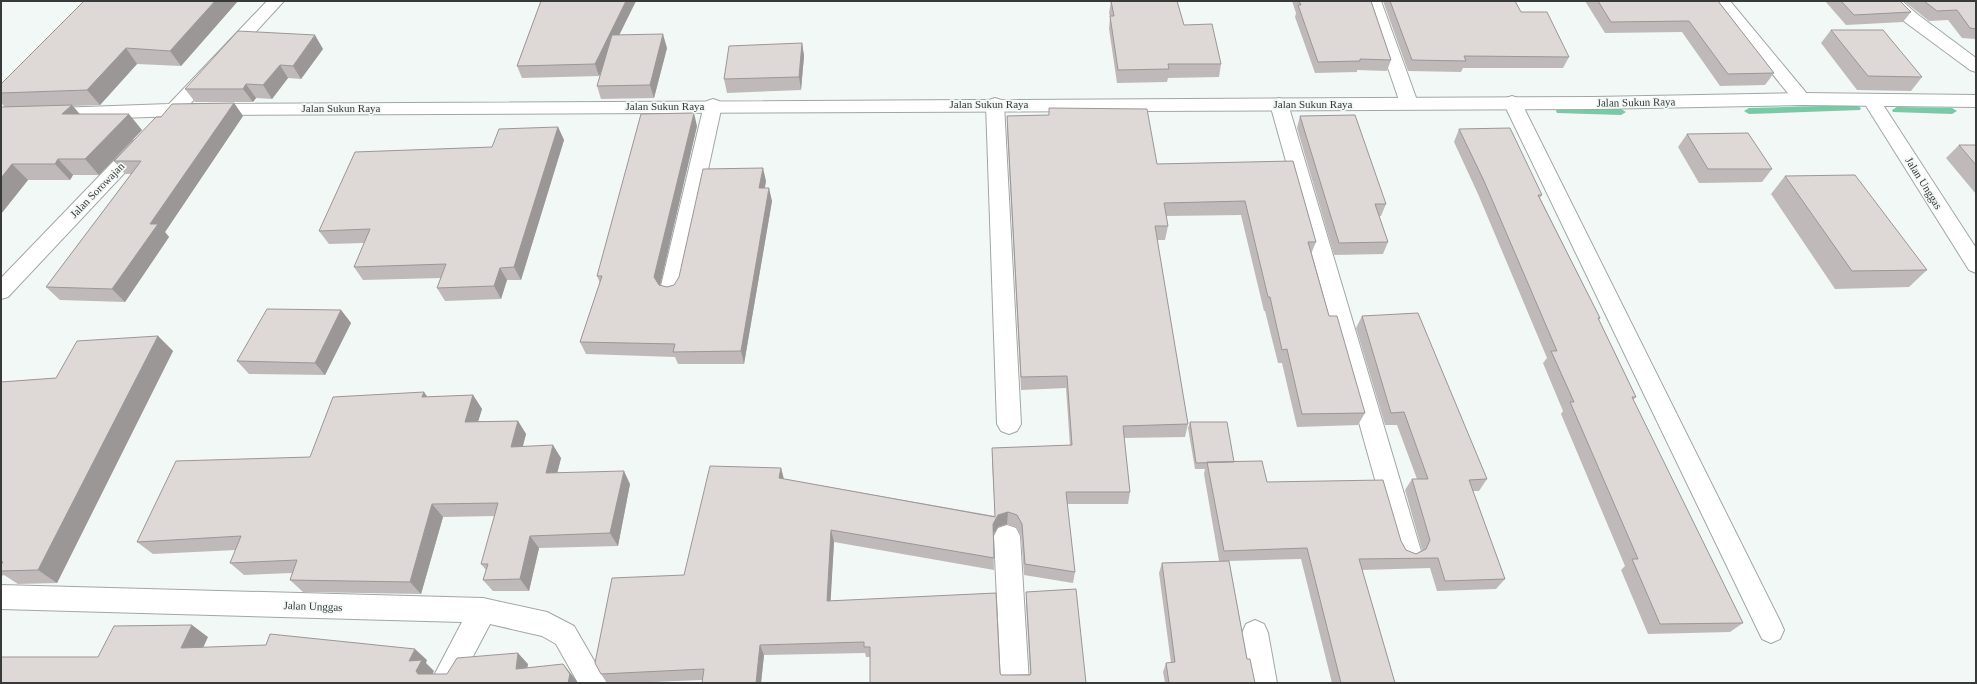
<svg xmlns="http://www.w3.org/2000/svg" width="1977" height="684" font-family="'Times New Roman',serif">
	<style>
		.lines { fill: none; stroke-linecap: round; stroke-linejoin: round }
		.stream { fill: #78caa7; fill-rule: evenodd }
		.minor-casing { stroke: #a1a7a4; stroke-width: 2 }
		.tertiary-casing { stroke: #a1a7a4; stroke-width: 2 }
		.minor { fill: #fff; fill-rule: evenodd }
		.tertiary { fill: #fff; fill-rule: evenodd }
		.wall { fill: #bfbab9 }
		.shaded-wall { fill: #9b9796 }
		.building { fill: #ded8d7; stroke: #9b9796 }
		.labels { text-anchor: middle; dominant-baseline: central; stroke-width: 3.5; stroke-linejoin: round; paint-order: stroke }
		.street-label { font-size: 11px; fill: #383a39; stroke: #f2f8f5 }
	</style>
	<rect width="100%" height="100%" fill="#f2f8f5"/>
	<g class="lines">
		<path class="stream" d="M1856,105L1861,108L1860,110L1749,114L1744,111L1749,108Z
			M1897,107L1952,108L1957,111L1952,114L1893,112L1892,110Z
			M1561,108L1621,109L1626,112L1621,115L1557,113L1556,111L1557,109Z"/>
		<defs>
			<path id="minor" d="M1365,1H1381L1418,103L1415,107L1409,109L1403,107L1400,103Z
				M1713,1H1730L1808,95L1811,99L1808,103L1802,105L1796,103Z
				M1884,1H1902L1917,14L1976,58V72L1970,70L1905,22Z
				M1872,95L1878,97L1976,248V273L1969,270L1863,101L1866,97Z
				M1512,96L1518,98L1521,102L1780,621L1784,630L1780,639L1771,643L1762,639L1503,102L1506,98Z
				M995,98L1001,100L1004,104L1021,424L1017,431L1009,434L1001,431L997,424L986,104L989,100Z
				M1279,98L1285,100L1288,104L1421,551L1417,559L1408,563L1399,559L1395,551L1270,104L1273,100Z
				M713,99L719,101L722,105L682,290L678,296L671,298L664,296L660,290L704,105L707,101Z
				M140,139L147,141L149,145L147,149L8,297L1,299V278L133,141Z
				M1007,525L1016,528L1020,536L1029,683H1001L994,536L998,528Z
				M1,585L483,598L547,612L574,626L607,683H578L556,644L542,636L490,624L459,683H430L462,622L1,609Z
				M1255,620L1264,624L1268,633L1277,683H1249L1242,633L1246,624Z"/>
			<path id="tertiary" d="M267,1H284L190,104L1594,97L1802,93L1976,95V107L1802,105L1594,109L208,115L1,122V110L169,104Z"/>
		</defs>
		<use href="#minor" class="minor-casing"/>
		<use href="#tertiary" class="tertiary-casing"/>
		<use href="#minor" class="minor"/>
		<use href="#tertiary" class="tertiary"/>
	</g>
	<path class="wall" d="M238,1L181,66L137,64L100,105L73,106L80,114L142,130L99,175H73L70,180H28L1,214L5,107L1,103V93Z
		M541,1H636L619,35L667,48L654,98L601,99L597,86L601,71L599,76L522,78L517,66Z
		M1111,1H1177L1184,25L1221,64L1219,77L1168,78L1167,82L1117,83L1109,29L1110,17L1109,13Z
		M1292,1H1371L1391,60L1387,71L1357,70V72L1315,73L1295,17L1296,13Z
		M1383,1H1515L1521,12L1569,57L1563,68H1463L1461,72L1408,71Z
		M1585,1H1718L1774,73L1765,85L1720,86L1682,32L1605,33Z
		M1825,1H1900L1911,12L1903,22L1846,25Z
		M1904,1H1976V39L1962,38L1948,20L1929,21Z
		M1831,30L1922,77L1911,91L1857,90L1821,43Z
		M802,43L804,56L801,90L727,93L724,79Z
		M323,49L301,79L288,78L272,99L256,98L253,102H195L185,89Z
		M234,103L243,116L165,232L169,237L125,302L60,300L46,287L131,174H125L114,161L161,117Z
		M1049,108L1157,164L1293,161L1316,242L1311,254L1329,316L1365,413L1358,425L1297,427L1282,363H1278L1265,311H1264L1241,215L1166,216L1168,226L1165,240H1157L1188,424L1185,437L1124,438L1130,492L1128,504H1067L1075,572L1073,583L1024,575L1021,535L1016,527L1007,524L998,527L993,534L994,570L834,542L830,601L1000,673L1001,675L1030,674L1026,603V592L1086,683H870V657H866L865,653L764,655L761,683H702V680L628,683H607L601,674L684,575L781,468L784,479L995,516L992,461V448L1070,446L1066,388L1021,390L1007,130V116L1049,115Z
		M1300,116L1386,204L1381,216H1379L1388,242L1383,254L1334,255L1297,128Z
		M697,126L660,285L667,287L674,285L766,181L765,188L772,201L744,364H678L675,357L586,354L580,342L600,283L597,276Z
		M558,127L564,140L521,280H507L501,299L445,301L437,288L441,278L363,280L354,267L364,243L329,244L319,231L492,147Z
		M1459,129L1542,195L1540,198L1600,318L1599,320L1636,397L1633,400L1743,623L1730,632L1648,634L1621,570L1625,566L1561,414L1563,411L1543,363L1547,358L1478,194L1454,142Z
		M1687,134L1772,169L1762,182L1699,183L1678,147Z
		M1959,145H1976V194L1946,158Z
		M1785,176L1927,270L1909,287L1835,289L1771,194Z
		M341,310L351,323L325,375L249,374L237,361Z
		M1362,316L1487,479L1479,491H1473L1505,579L1496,589L1437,591L1430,568L1362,570L1395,683H1332L1301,559L1229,561L1247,659L1255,683H1165L1163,672L1166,663H1171L1159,573L1162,563L1219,561L1204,474L1205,469H1195L1188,428L1190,422L1234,462L1267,482L1401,541L1406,550L1416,554L1422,550L1405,490L1412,479H1417L1397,425H1385L1356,328Z
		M158,336L173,351L57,583L18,584L4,575L1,576V382L56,378Z
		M473,395L482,409L478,421H518L526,434L523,446L561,458L557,473L630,484L618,546L539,548L529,591H493L483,580L486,570L481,564L495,516L443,517L421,594L303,592L290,580L292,573L244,575L230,563L236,550L153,554L137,542L310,457L427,397Z"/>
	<path class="shaded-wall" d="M215,1H238L181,66L170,51Z
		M626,1H636L599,76L595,64Z
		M663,34L667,48L654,98L650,85Z
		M315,35L323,49L301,79L293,66Z
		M802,43L804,56L801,90L799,77Z
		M126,48L137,64L100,105L87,90Z
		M280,65L288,78L272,99L263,85Z
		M246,84L256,98L253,102L243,89Z
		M234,103L243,116L165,232L169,237L125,302L112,289L150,224Z
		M72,105L85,121L62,114Z
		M694,113L697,126L659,290L654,277Z
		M129,114L142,130L99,175L85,159Z
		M558,127L564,140L521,280L514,267Z
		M58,159L73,175L70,180L55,164Z
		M12,164L28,180L1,214V178Z
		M763,168L766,181L762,201L759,188Z
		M769,188L772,201L744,364L741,351Z
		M500,268L507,280L501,299L494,286Z
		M341,310L351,323L325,375L315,363Z
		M158,336L173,351L57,583L38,570Z
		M424,392L433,405L422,397Z
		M473,395L482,409L474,435L465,422Z
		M518,421L526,434L519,460L511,447Z
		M553,445L561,458L554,486L546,473Z
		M781,468L784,480L779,478Z
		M624,471L630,484L618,546L610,533Z
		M432,504L443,517L421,594L410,582Z
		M1008,512L1007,524L998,527L993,535V524L998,515Z
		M831,530L834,542L830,612L827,601Z
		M530,536L539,548L529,591L520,579Z
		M192,625L208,637L198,659L181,648Z
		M760,645L764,655L761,683H756Z
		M415,649L427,660L426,663L434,671L429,682L418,674L409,661Z
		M518,653L528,664L526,680L516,669Z
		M563,664L572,675L578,683H568Z"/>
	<path class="building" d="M84,1H215L170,51L126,48L87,90L1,93V84Z
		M541,1H626L595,64L517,66Z
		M1111,1H1177L1184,25L1212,24L1221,64H1168L1169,69L1118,70L1110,16H1114Z
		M1299,1H1371L1391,60L1360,59V61L1318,62L1298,5H1301Z
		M1390,1H1515L1521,12H1547L1569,57L1464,56L1466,61L1412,60Z
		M1598,1H1718L1774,73L1728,74L1689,21L1611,22Z
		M1841,1H1900L1911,12L1854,15Z
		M1924,1H1976V29L1970,28L1957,10L1937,11Z
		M1831,30H1883L1922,77L1868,76Z
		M238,31L315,35L293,66L280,65L263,85L246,84L243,89H185Z
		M663,34L650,85L597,86L612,35Z
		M802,43L799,77L724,79L729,46Z
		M234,103L150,224H158L112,289L46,287L141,161H114L156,117H161L172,104Z
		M72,105L62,114H129L85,159H58L55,164H12L1,178V107Z
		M1049,108L1147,109L1157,164L1293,161L1316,242H1308L1329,316H1337L1365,413L1302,414L1287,349L1282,350L1270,297H1268L1245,201L1164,203L1168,226H1155L1188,424L1123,426L1130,492H1066L1075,572L1025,564L1022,524L1017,515L1008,512L998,515L993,524L994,558L831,530L827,601L996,593L1000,673L1001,675H1030L1031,673L1026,592L1076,589L1086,683H870V647H864V642L760,645L756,683H702L704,669L601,674L595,663L612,578L684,575L710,466L781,468L779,478L995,517L992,448L1072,445L1067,376L1021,377L1007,116L1049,115Z
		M694,113L654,277L659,285L667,287L674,285L679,277L703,169L763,168L759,188H769L741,351L673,352L675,344L580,342L602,276H597L641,114Z
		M1355,115L1386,204H1375L1388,242L1339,243L1300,116Z
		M558,127L514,267L500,268L494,286L437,288L446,264L354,267L370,229L319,231L355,152L492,147L499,129Z
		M1510,128L1542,195H1538L1600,318H1598L1636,397H1632L1743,623L1660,624L1632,559H1638L1570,402H1574L1551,351H1557L1484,181L1459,129Z
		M1748,133L1772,169H1708L1687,134Z
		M1959,145H1976V165Z
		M1855,175L1927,270L1852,271L1785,176Z
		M267,309L341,310L315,363L237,361Z
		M1418,313L1487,479L1469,480L1505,579L1445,581L1438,558L1359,559L1395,683H1341L1307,548L1224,551L1207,462L1262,461L1267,482L1383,480L1401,541L1406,550L1416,554L1426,549L1430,540L1412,479H1428L1404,412L1391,413L1362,316Z
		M158,336L38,570L1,571V565L3,562H1V382L56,378L77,341Z
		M424,392L422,397L473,395L465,422L518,421L511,447L553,445L546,473L624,471L610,533L530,536L520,579L483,580L488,564H481L498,503L432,504L410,582L290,580L297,560L230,563L241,536L137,542L176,461L310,457L333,397Z
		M1190,422H1227L1234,462L1196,463Z
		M1229,561L1247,659H1250L1255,683H1169L1166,663L1175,662L1162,563Z
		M192,625L181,648L266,645L270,634L415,649L409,661L422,660L416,671L418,674H447L457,658L518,653L516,669L563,664L570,674L568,683H1V657H98L114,626Z"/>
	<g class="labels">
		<g class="street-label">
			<text transform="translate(1636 102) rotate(-1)">Jalan Sukun Raya</text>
			<text x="989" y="104">Jalan Sukun Raya</text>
			<text x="1313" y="104">Jalan Sukun Raya</text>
			<text x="665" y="106">Jalan Sukun Raya</text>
			<text x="341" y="108">Jalan Sukun Raya</text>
			<text transform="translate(1924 183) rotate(58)">Jalan Unggas</text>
			<text transform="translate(97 190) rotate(-46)">Jalan Sorowajan</text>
			<text transform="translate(313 606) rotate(2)">Jalan Unggas</text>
		</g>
	</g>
	<rect width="1977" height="684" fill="none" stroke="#383a39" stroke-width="4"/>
</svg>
